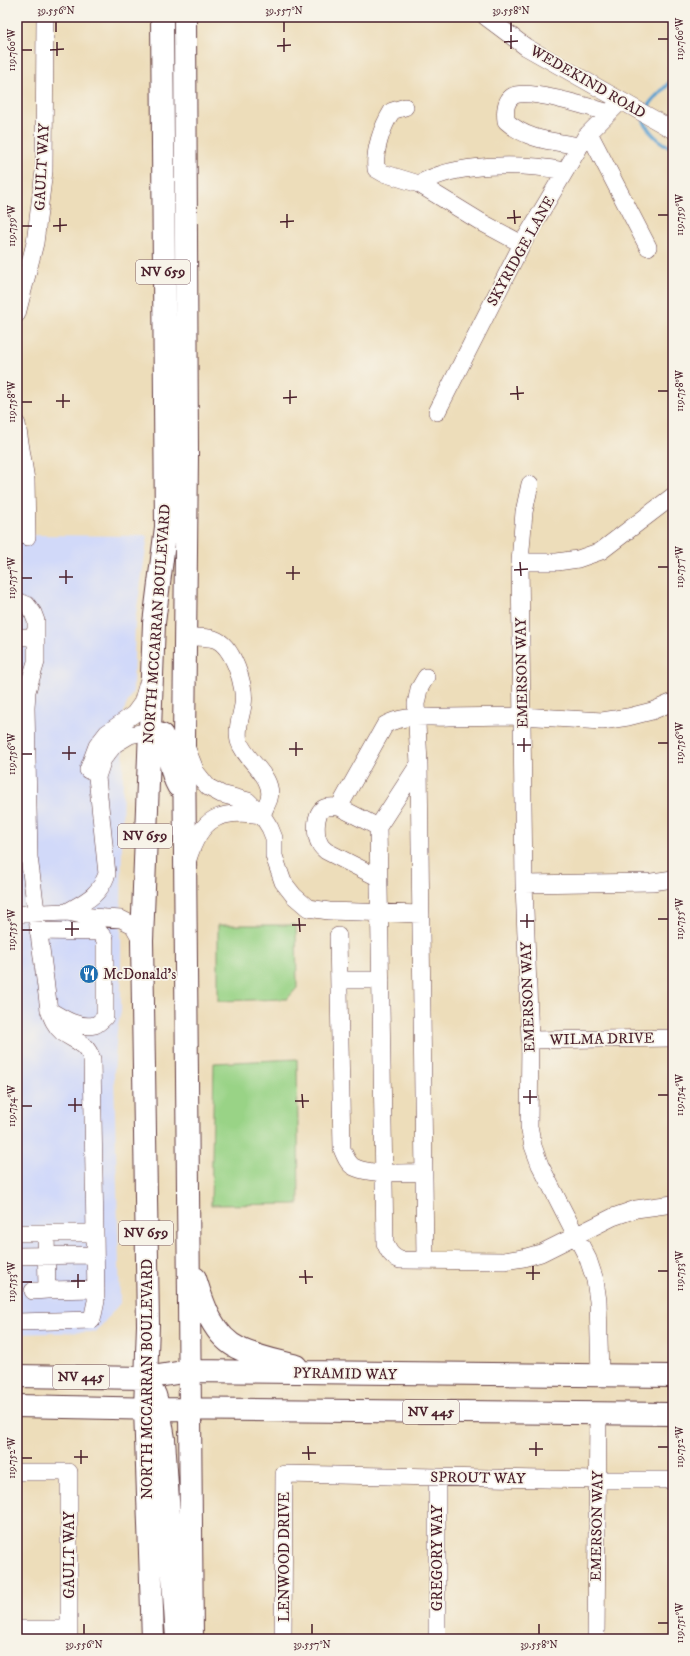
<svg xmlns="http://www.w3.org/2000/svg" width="690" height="1656" font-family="'IM FELL DW Pica',serif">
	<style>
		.built { fill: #d1d9f9 }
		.green { fill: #99d386; stroke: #727958 }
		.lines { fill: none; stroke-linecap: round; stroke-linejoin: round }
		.stream { stroke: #5aa0d0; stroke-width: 4 }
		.minor-casing { stroke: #623c40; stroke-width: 18 }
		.major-casing { stroke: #623c40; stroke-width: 24 }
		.minor { stroke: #fff; stroke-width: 17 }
		.major { stroke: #fff; stroke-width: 22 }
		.ticks { fill: none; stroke: #4a1f2b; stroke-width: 1.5 }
		.labels { text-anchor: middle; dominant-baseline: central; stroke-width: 3.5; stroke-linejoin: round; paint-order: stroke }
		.shield { fill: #f7f3e8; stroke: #7e5f64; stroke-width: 1 }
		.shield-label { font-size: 14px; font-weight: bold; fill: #4a1f2b }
		.street-label { font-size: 15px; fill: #4a1f2b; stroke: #f7f3e8 }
		.poi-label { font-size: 15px; fill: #4a1f2b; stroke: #f7f3e8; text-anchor: start }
		.neatline { fill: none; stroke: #4a1f2b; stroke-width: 1.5 }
		.ticks-label { font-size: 10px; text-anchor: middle; fill: #4a1f2b }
	</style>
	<rect width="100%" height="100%" fill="#f7f3e8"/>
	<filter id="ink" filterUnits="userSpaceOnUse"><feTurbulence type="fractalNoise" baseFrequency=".025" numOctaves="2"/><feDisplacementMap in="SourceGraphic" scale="8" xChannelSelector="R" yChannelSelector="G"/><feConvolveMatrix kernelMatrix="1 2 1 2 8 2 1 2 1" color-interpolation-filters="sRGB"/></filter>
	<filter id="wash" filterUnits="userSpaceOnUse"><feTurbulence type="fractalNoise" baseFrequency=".012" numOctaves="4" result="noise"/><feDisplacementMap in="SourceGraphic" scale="16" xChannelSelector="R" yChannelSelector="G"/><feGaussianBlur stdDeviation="0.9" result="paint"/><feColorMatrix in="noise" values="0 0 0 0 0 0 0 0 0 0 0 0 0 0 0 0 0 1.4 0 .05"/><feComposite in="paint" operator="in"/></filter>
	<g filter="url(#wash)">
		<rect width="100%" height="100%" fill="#edddba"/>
		<path class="built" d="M17,535L148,536L135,621L133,691L124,710L121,911V1011L117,1031L114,1074L120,1303L96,1332L17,1334Z"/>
		<path class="green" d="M218,925H296L297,988L287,999L218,1001Z
			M297,1059L299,1204L211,1205L214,1063Z"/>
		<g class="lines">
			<path class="stream" d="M647,111L651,102L673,79
				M645,119L644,121C650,135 660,142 673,149"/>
		</g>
	</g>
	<g filter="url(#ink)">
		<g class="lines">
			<defs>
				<path id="minor" d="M486,17L526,47L673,130
					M405,107L392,111C382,127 374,150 376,169L383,173L419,184C456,162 523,163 565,171
					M589,133L648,247
					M580,146C553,141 528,141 506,121C505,113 505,101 513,96C526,87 593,108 609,113
					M419,184L481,222L522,244
					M17,314L35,243L44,171L45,17
					M437,412L522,244L586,136L621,101
					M17,424L26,480L27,537
					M530,484L524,512L520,562L524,884L530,1040L529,1126L533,1146L540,1165L588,1259L595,1280L598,1301L600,1376
					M520,562H557L578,559L601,551L673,496
					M17,601L27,605L33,613L36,621V662L27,691L26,708L29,857L49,1010C52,1018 55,1026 62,1032C76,1042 86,1042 92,1059L95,1233H17
					M17,637H36
					M184,637C193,637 206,636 214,639C233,645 246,687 243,705C241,717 236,729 239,741C245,761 275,776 269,799C267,804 264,810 262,815
					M426,677L419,689L416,704L419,764L378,827L339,807L385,725C403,714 427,718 448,717L522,716L602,721L628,717L652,711L673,702
					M187,749L196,772L208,787L221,794L248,801L262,815L270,828L274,838V856L283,882L294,896L308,908L329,911L421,914
					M419,764L425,1260
					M88,770L97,746L107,733L134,714L142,703L148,683
					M339,807C334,807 328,806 324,808C314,814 315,836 320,844C321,847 324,849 326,851L379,878
					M378,827L385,1243C389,1252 391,1256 400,1260L504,1261L523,1258L541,1253L613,1217L636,1209L673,1204
					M188,859C201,817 220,809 262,815
					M524,884L652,882L673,879
					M67,912C86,901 99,896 107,874L97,777L103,759L115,744L130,735L149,731
					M17,914L67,912L92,917L121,919L133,925L142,941
					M38,931L99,932L105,939V1017C102,1020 98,1024 95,1025C79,1029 62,1018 49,1010
					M338,936L342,1149C345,1156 348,1164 354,1167C369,1175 407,1173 424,1172
					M339,980H381
					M530,1040L673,1038
					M46,1233L47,1290L96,1289
					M17,1256L95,1255
					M33,1291L47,1290
					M17,1322L92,1320L96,1301L95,1233
					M17,1472H69V1639
					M17,1629H68
					M283,1639L284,1474L598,1480H673
					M437,1639V1477
					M596,1639L598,1414"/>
				<path id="major" d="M185,17L187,455L184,742L192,1639
					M149,731L162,735C171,750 168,769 178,786
					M195,1278C203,1304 213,1337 240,1349C257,1357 278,1361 296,1366
					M17,1376L146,1378L189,1371L673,1376
					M155,1395L159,1409L164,1439L177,1639
					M17,1406L159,1409L673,1414
					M153,1639L145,1409L148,1325L142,941L154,623L166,527L162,17"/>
			</defs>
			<use href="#minor" class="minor-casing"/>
			<use href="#major" class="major-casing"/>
			<use href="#minor" class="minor"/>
			<use href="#major" class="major"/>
		</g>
	</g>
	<path class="ticks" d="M56,22V32M284,22V32M511,22V32M511,35V49M284,38V52M658,39H668M57,42V56M504,42L518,41M277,46L291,45M22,50H32M50,50L64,49M514,210L515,224M287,214V228M658,215H668M60,218V232M507,218L521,217M280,222L294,221M22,226H32M53,226L67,225M517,386L518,400M290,390V404M658,391H668M63,394V408M510,394L524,393M283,398L297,397M56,401H70M22,402H32M520,562L521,576M293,566V580M658,567H668M66,570V584M514,570L528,569M286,573H300M59,577H73M22,578H32M524,738V752M296,742V756M658,743H668M517,745H531M69,746V760M289,749H303M62,753H76M22,754H32M527,914V928M299,918L300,932M658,919H668M520,921H534M72,922V936M292,925H306M65,929H79M22,930H32M530,1090V1104M302,1094L303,1108M658,1095H668M523,1097H537M75,1098V1112M295,1101H309M68,1105H82M22,1106H32M533,1266V1280M305,1270L306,1284M658,1271H668M526,1273H540M78,1274V1288M299,1277H313M71,1281H85M22,1282H32M536,1442V1456M308,1446L309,1460M658,1447H668M529,1449H543M81,1450V1464M302,1453H316M74,1457H88M22,1458H32M658,1623H668M84,1624V1634M312,1624V1634M539,1624V1634"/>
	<defs>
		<symbol id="restaurant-disc" viewBox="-11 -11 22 22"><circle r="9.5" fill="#1f6fb2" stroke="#f7f3e8"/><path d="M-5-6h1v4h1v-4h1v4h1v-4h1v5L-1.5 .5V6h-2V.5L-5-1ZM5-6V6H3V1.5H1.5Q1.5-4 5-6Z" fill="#fff"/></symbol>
	</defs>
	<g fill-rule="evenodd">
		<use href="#restaurant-disc" x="78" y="963" width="22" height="22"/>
	</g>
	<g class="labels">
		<g class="shield">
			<rect x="136" y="260" width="54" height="24" rx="3"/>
			<rect x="118" y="824" width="54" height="24" rx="3"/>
			<rect x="119" y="1221" width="54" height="24" rx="3"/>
			<rect x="53" y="1365" width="56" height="24" rx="3"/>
			<rect x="403" y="1400" width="56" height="24" rx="3"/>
		</g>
		<g class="shield-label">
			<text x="163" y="272">NV 659</text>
			<text x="145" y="836">NV 659</text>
			<text x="146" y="1233">NV 659</text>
			<text x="81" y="1377">NV 445</text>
			<text x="431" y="1412">NV 445</text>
		</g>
		<g class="street-label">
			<text transform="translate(588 82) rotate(30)">WEDEKIND ROAD</text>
			<text transform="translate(42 167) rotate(-87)">GAULT WAY</text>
			<text transform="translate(521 251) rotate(-61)">SKYRIDGE LANE</text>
			<text transform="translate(157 624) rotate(-86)">NORTH MCCARRAN BOULEVARD</text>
			<text transform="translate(522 673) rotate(-91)">EMERSON WAY</text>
			<text transform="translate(528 997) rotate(-92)">EMERSON WAY</text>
			<text transform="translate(602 1039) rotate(-1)">WILMA DRIVE</text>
			<text transform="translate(345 1374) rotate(1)">PYRAMID WAY</text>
			<text transform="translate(147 1379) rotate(-90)">NORTH MCCARRAN BOULEVARD</text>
			<text transform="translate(478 1478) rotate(1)">SPROUT WAY</text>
			<text transform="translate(597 1526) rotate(-89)">EMERSON WAY</text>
			<text transform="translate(69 1555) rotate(-90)">GAULT WAY</text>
			<text transform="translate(284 1557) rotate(-90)">LENWOOD DRIVE</text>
			<text transform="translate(437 1558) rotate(-90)">GREGORY WAY</text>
		</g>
		<g class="poi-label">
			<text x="103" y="974">McDonald's</text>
		</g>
	</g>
	<rect width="690" height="1656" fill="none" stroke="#f7f3e8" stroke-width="44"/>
	<rect x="22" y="22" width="646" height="1612" class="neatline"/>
	<g class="ticks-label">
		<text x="56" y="14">39.556°N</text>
		<text x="284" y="14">39.557°N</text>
		<text x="511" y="14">39.558°N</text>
		<text transform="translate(679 39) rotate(-90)" y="4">119.760°W</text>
		<text transform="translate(11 50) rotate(-90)" y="4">119.760°W</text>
		<text transform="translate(679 215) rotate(-90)" y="4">119.759°W</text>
		<text transform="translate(11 226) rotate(-90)" y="4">119.759°W</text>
		<text transform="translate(679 391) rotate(-90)" y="4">119.758°W</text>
		<text transform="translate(11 402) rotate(-90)" y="4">119.758°W</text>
		<text transform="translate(679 567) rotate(-90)" y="4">119.757°W</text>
		<text transform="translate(11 578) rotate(-90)" y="4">119.757°W</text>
		<text transform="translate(679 743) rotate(-90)" y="4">119.756°W</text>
		<text transform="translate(11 754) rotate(-90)" y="4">119.756°W</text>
		<text transform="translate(679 919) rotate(-90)" y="4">119.755°W</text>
		<text transform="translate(11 930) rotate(-90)" y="4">119.755°W</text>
		<text transform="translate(679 1095) rotate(-90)" y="4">119.754°W</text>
		<text transform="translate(11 1106) rotate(-90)" y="4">119.754°W</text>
		<text transform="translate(679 1271) rotate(-90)" y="4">119.753°W</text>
		<text transform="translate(11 1282) rotate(-90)" y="4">119.753°W</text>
		<text transform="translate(679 1447) rotate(-90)" y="4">119.752°W</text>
		<text transform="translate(11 1458) rotate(-90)" y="4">119.752°W</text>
		<text transform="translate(679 1623) rotate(-90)" y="4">119.751°W</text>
		<text x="84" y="1648">39.556°N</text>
		<text x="312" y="1648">39.557°N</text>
		<text x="539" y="1648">39.558°N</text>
	</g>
</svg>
